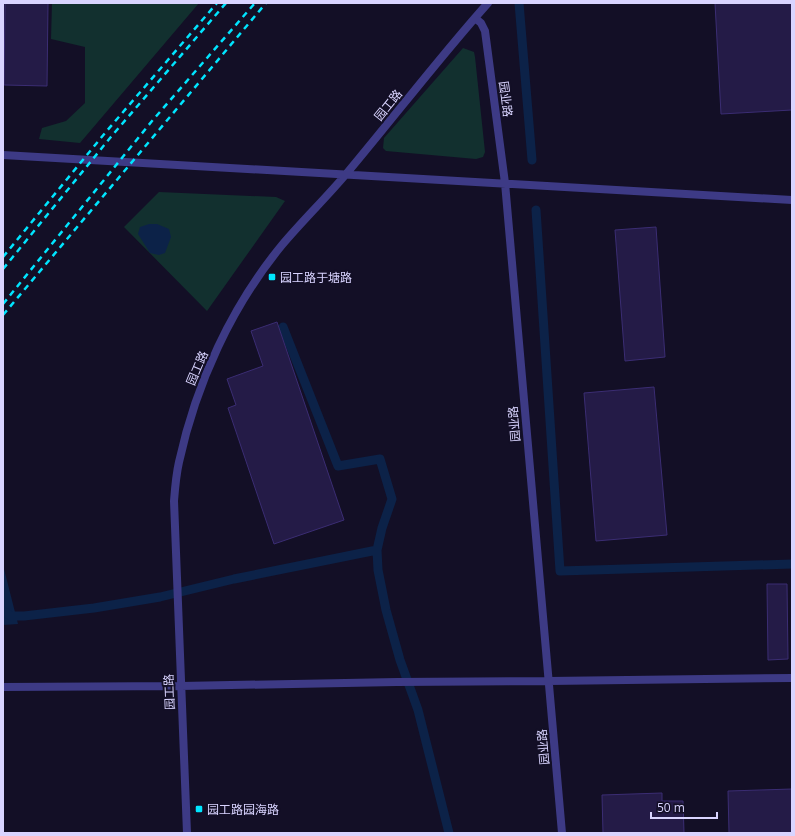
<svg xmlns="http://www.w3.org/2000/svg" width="795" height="836" font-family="'Open Sans','Noto Sans SC',sans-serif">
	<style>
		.green { fill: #12302f }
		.water { fill: #0c2248 }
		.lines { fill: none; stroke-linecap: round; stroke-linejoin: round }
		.canal { stroke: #0c2248; stroke-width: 9 }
		.building { fill: #241b47; stroke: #3b2d73 }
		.street { stroke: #3d3a85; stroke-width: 8 }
		.rail { stroke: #00e5ff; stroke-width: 2.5; stroke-dasharray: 6 5; stroke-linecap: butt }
		.poi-dot { fill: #00e5ff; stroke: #130f26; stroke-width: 1.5 }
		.labels { text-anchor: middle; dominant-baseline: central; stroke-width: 4; stroke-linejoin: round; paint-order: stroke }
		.street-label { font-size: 12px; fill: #d9d4ff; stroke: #130f26 }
		.poi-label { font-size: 12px; fill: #d9d4ff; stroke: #130f26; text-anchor: start }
	</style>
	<rect width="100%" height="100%" fill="#130f26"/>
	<path class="green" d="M52,3H199L80,143L39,139L42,128L66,121L85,103V47L51,39Z
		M463,48L474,52L475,57L485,152L483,157L476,159L386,151L383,148L384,138Z
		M159,192L276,197L285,201L207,311L124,227Z"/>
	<path class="water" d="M149,224H157L169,229L171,237L165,253L159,255L150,253L138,234L140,227Z
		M3,565L18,624L3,625Z"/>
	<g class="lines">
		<path class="canal" d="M519,3L532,160
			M536,210L560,571L792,564
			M283,327L338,466L380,459L392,499L382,528L377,550L378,570L386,610L400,660L418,710L449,833
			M3,611L11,616H24L94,608L160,597L234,579L377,550"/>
	</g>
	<path class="building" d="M5,3H48L47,86L4,85Z
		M715,3H792V110L721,114Z
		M656,227L665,357L625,361L615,230Z
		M277,322L344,520L274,544L228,408L236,405L227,379L263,366L251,331Z
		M654,387L667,535L596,541L584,393Z
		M767,584H787L788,659L768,660Z
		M792,789V833H729L728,791Z
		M662,793V801H683L684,833H603L602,795Z"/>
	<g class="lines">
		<path class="street" d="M475,18L481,23L485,31L505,183L562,833
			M3,155L792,200
			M3,687L181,686L397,682L549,681L792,678
			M187,833L174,501C175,488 176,475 179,462C196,384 231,307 282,245C303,220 326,198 347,173C394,117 439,58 488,3"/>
		<path class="rail" d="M3,257L105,133L217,3
			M3,269L110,138L226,3
			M3,304L152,121L255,3
			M3,315L266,3"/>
	</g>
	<g class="poi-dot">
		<rect x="268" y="273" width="8" height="8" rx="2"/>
		<rect x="195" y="805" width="8" height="8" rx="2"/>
	</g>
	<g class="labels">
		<g class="street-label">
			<text transform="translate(506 99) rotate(83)">园业路</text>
			<text transform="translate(388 105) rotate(-51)">园工路</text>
			<text transform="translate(197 368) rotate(-67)">园工路</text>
			<text transform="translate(514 424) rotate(-95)">园业路</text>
			<text transform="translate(169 692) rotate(-92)">园工路</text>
			<text transform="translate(543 747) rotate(-95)">园业路</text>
		</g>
		<g class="poi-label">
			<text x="280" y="277">园工路于塘路</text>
			<text x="207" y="809">园工路园海路</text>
		</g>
	</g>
	<rect width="795" height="836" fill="none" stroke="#d9d4ff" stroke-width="8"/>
	<path d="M651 812v6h66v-6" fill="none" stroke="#d9d4ff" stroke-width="2"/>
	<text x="657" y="812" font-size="12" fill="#d9d4ff" stroke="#130f26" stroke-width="3" paint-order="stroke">50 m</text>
</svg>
